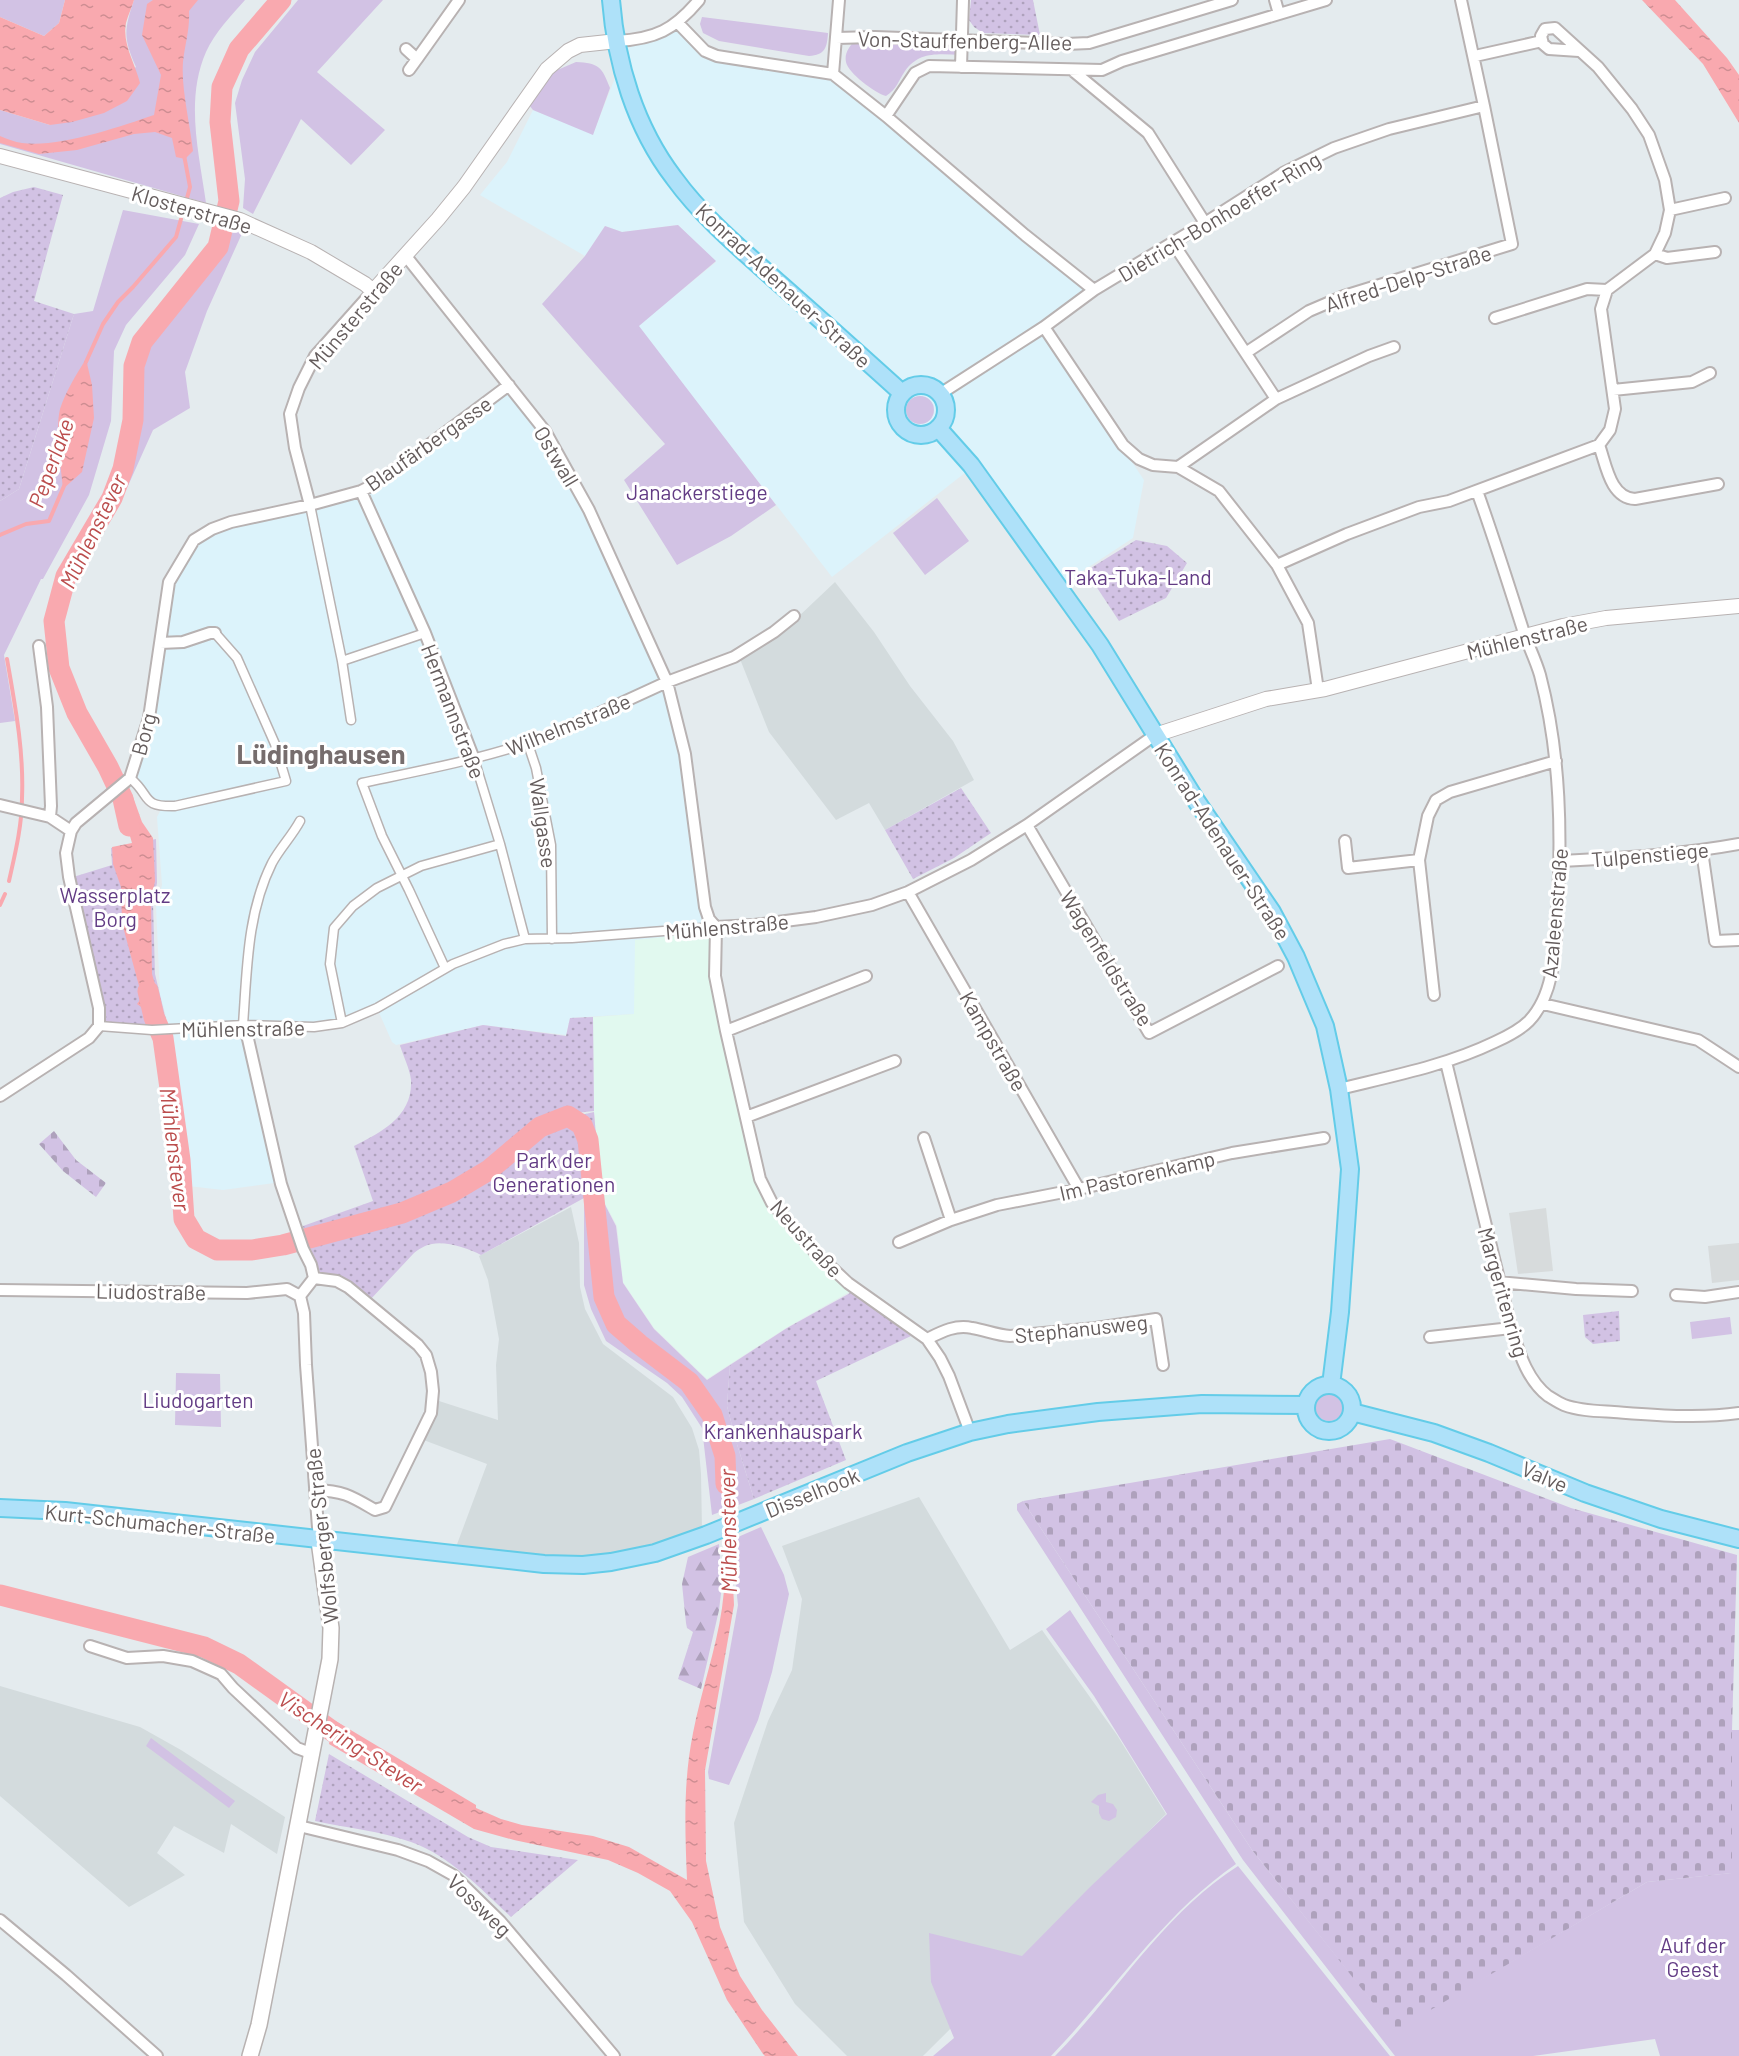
<svg xmlns="http://www.w3.org/2000/svg" width="1739" height="2056" font-family="Barlow,sans-serif">
	<style>
		.commercial { fill: #dcf3fb }
		.industrial { fill: #d7dbdc }
		.education { fill: #d3dbdd }
		.medical { fill: #e1f9ef }
		.green { fill: #d2c2e4 }
		.forest { fill: url(#forest-firs) }
		.cemetery { fill: url(#cemetery-stones) }
		.park { fill: url(#park-dots) }
		.water { fill: url(#water-ripples) }
		.lines { fill: none; stroke-linecap: round; stroke-linejoin: round }
		.stream { stroke: #f9a9af; stroke-width: 4 }
		.river { stroke: #f9a9af; stroke-width: 21 }
		.pedestrian-casing { stroke: #b8b2b2; stroke-width: 11 }
		.minor-casing { stroke: #b8b2b2; stroke-width: 14 }
		.tertiary-casing { stroke: #b8b2b2; stroke-width: 16 }
		.secondary-casing { stroke: #b8b2b1; stroke-width: 18 }
		.primary-casing { stroke: #63cce8; stroke-width: 20 }
		.pedestrian { stroke: #fff; stroke-width: 8 }
		.minor { stroke: #fff; stroke-width: 10 }
		.tertiary { stroke: #fff; stroke-width: 14 }
		.secondary { stroke: #fff; stroke-width: 15 }
		.primary { stroke: #aee1f9; stroke-width: 16 }
		.labels { text-anchor: middle; dominant-baseline: central; stroke-width: 6; stroke-linejoin: round; paint-order: stroke }
		.street-label { font-size: 21px; fill: #645c5c; stroke: #fff }
		.park-label { font-size: 21px; fill: #623b84; stroke: #fff }
		.water-label { font-size: 22px; font-style: italic; fill: #bb4d4d; stroke: #fff }
		.district-label { font-size: 27px; font-weight: bold; fill: #766d6d; stroke: #fff }
	</style>
	<defs>
		<pattern id="forest-firs" width="22" height="20" patternUnits="userSpaceOnUse" patternTransform="scale(1.5)"><rect width="22" height="20" fill="#d2c2e4"/><path d="M5 1l3.5 6h-7zM16 11l3.5 6h-7z" fill="#aea1bc"/></pattern>
		<pattern id="cemetery-stones" width="16" height="16" patternUnits="userSpaceOnUse" patternTransform="scale(1.5)"><rect width="16" height="16" fill="#d2c2e4"/><path d="M2 7V4a2 2 0 0 1 4 0v3zM10 15v-3a2 2 0 0 1 4 0v3z" fill="#aea1bc"/></pattern>
		<pattern id="park-dots" width="8" height="8" patternUnits="userSpaceOnUse" patternTransform="scale(1.5)"><rect width="8" height="8" fill="#d2c2e4"/><path d="M2 2h.1M6 6h.1" fill="none" stroke="#aea1bc" stroke-width="1.8" stroke-linecap="round"/></pattern>
		<pattern id="water-ripples" width="26" height="14" patternUnits="userSpaceOnUse" patternTransform="scale(1.5)"><rect width="26" height="14" fill="#f9a9af"/><path d="M2 4q2-2 4 0t4 0M15 11q2-2 4 0t4 0" fill="none" stroke="#cd8d92"/></pattern>
	</defs>
	<rect width="100%" height="100%" fill="#e4ebee"/>
	<path class="commercial" d="M675,25L686,39L705,51L832,75L1091,290L1042,327L1144,480L1133,538L1063,584L975,465L832,577L638,326L716,262L678,225L622,232L605,226L585,256L480,195L507,162L533,110L593,134L620,65L618,42Z
		M510,383L548,434L666,684L683,753L704,907L715,927L634,1014L570,1018L566,1035L483,1025L396,1045L392,1042L377,1008L341,1023L243,1024L282,1182L223,1190L188,1186L169,1026L160,995L156,906L162,885L157,817L163,806L131,778L150,719L171,583L197,541L236,523L362,491L396,462Z"/>
	<path class="industrial" d="M1546,1208L1553,1271L1518,1274L1509,1213Z
		M1739,1243V1280L1712,1283L1708,1246Z"/>
	<path class="education" d="M835,582L874,632L910,686L953,741L974,780L885,830L869,803L836,820L769,732L740,659L779,635Z
		M571,1207L579,1243L580,1287L585,1309L603,1344L673,1397L692,1428L699,1450L701,1474L702,1530L687,1538L580,1562L456,1547L487,1464L421,1439L439,1401L498,1420L496,1365L499,1339L488,1280L479,1256Z
		M919,1497L1010,1650L1042,1630L1117,1735L1166,1814L923,2056H847L795,2004L744,1922L734,1823L768,1721L792,1670L802,1599L782,1546Z
		M0,1686L140,1727L181,1750L285,1817L277,1854L231,1824L224,1853L174,1826L157,1853L185,1875L129,1907L0,1796Z"/>
	<path class="medical" d="M715,932L713,977L756,1178L851,1291L786,1328L707,1379L654,1328L623,1282L617,1226L601,1196L594,1112L593,1017L634,1014L635,940Z"/>
	<path class="green" d="M0,0H65L59,23L44,36L0,17Z
		M134,0H245C231,16 215,32 206,52C185,100 199,153 206,203L0,144V110L50,125L136,67C123,38 124,30 134,0Z
		M298,0H383L317,72L385,130L351,165L301,119L253,214L243,208L245,179L235,103L242,80L255,52Z
		M702,17L828,33C827,48 825,55 809,56L719,41L703,33L700,24Z
		M855,40H961V55C939,54 919,51 905,71C898,81 897,89 886,96C875,93 848,73 846,62C844,53 850,46 855,40Z
		M576,62C599,63 602,67 610,88L593,135L533,110L529,105L555,71Z
		M123,210L199,224L185,255L126,325L114,351L111,421L89,495L43,579H41L4,655L15,721L0,723V501L19,489L74,314L93,311Z
		M232,225L244,229L207,311L185,372L190,408L153,430L127,488L138,440L140,371L149,344L225,249Z
		M678,225L716,261L639,326L776,505L731,536L677,565L624,480L665,444L542,304L585,256L605,226L622,232Z
		M906 410a14 14 0 1 1 28 0a14 14 0 1 1-28 0Z
		M937,498L969,541L925,575L893,533Z
		M601,1197L616,1226L623,1283L654,1329L707,1380L730,1365L727,1406L736,1441L754,1499L712,1515L702,1428L682,1397L667,1383L606,1341L591,1309L584,1285V1198Z
		M1730,1317L1732,1334L1692,1339L1690,1322Z
		M176,1373L220,1374L221,1427L175,1425Z
		M1315 1407a14 14 0 1 1 28 0a14 14 0 1 1-28 0Z
		M1023,1501L1252,1850L1395,2030L1647,1882L1731,1873L1732,1730H1739V2056H1660L1655,2039L1533,2056H1395L1243,1860L1017,1510V1504Z
		M761,1527L784,1575L789,1594L772,1672L758,1720L729,1785L709,1779L708,1772L738,1605L731,1540Z
		M1070,1610L1236,1864C1162,1915 1113,1992 1051,2056H933L954,2038L931,1982L929,1933L1022,1956L1089,1888L1167,1814L1094,1696L1046,1629Z
		M151,1738L235,1801L229,1808L146,1746Z
		M1106,1793V1802L1113,1804L1117,1810L1116,1817L1109,1821L1102,1819L1099,1813V1806L1091,1802L1098,1795Z
		M1238,1866L1390,2056H1055C1116,1994 1163,1914 1238,1866Z"/>
	<path class="forest" d="M719,1544L722,1585L719,1610L701,1689L678,1679L693,1632L687,1628L686,1623L682,1584L688,1557Z"/>
	<path class="cemetery" d="M54,1131L76,1160L106,1183L96,1197L63,1171L39,1144Z
		M1390,1439L1571,1508L1737,1555L1732,1730V1873L1647,1882L1395,2031L1252,1850L1023,1501Z"/>
	<path class="park" d="M971,0H1033L1040,35L983,33L974,27L969,20Z
		M34,187L63,195L34,301L74,314L19,489L0,501V198L13,192Z
		M1136,540L1167,546L1187,563L1166,598L1119,621L1086,571Z
		M961,788L991,833L954,858L913,879L885,830Z
		M156,839L157,883L153,903L155,974L168,1028L99,1025L70,878L112,865L111,848Z
		M593,1017L594,1111L567,1114L538,1124L487,1168L448,1190L400,1210L306,1237L303,1226L373,1201L354,1146C382,1132 413,1116 411,1080C410,1069 403,1056 400,1045L483,1025L566,1036L570,1018Z
		M594,1112L601,1196L584,1198L481,1255C468,1248 446,1241 432,1244C425,1245 419,1249 414,1253L369,1301L321,1275L308,1242L402,1216L453,1195L492,1172L542,1130L568,1118Z
		M852,1292L911,1336L816,1381L846,1460L754,1499L736,1441L727,1406L730,1365L787,1328Z
		M1619,1311L1620,1341L1593,1344L1585,1337L1583,1315Z
		M329,1754L468,1837L491,1847L578,1860L511,1917C481,1889 450,1856 411,1842C380,1831 347,1828 315,1821Z"/>
	<path class="water" d="M65,0H134C132,7 128,15 126,23C122,44 135,63 140,83L127,101L104,113L72,122L50,125L0,110V17L44,36L59,23Z
		M153,0H198L189,11C190,29 185,44 183,62C181,89 190,123 193,151L185,159L176,157L172,138L155,132L134,134L77,150L39,154L0,143V136C7,139 15,142 22,143C58,148 119,127 154,115L161,75L142,35L147,4Z
		M1642,0H1675L1727,58L1739,75V123L1703,64Z
		M86,359L92,385L94,418L82,472L63,489C61,467 55,429 60,409C66,391 76,375 86,359Z
		M129,793L132,794L142,822L153,838L155,881L151,901L152,974L164,1015L158,1014V1017H151L150,1013L137,1004L142,997L122,923L121,887L113,864L112,847L132,843L120,802Z
		M724,1456L727,1457L734,1605L705,1770L706,1861L720,1927L740,1976L762,2010L798,2056H765L763,2054L727,2000L692,1922L670,1891L638,1873L608,1860L514,1840L474,1829L329,1744L334,1720L476,1805V1808L501,1819L522,1825L593,1836L629,1847L687,1880C685,1829 683,1783 693,1733C701,1691 716,1650 722,1608C729,1559 724,1506 724,1456Z"/>
	<g class="lines">
		<path class="stream" d="M184,155L190,187L187,198
			M86,362L103,324L118,302L133,287L176,237L181,219
			M0,535L26,524L49,521L64,486
			M7,659C15,705 24,751 22,798C22,826 15,854 9,881
			M0,905L5,894"/>
		<path class="river" d="M129,826L123,799L108,767L77,713L59,668L54,621L66,576L112,498L123,469L133,420L134,366L142,342L218,247L229,201L220,122L222,87L239,49L281,0
			M148,991L154,1017L163,1038L180,1160L184,1219L196,1239L217,1250H252L283,1245L402,1213L452,1192L489,1170L540,1127L568,1116L582,1125L588,1140L604,1297L616,1324L639,1344L689,1382L712,1415L725,1456L726,1484
			M0,1595L204,1647L239,1664L332,1731L356,1747"/>
		<defs>
			<path id="pedestrian" d="M310,505L342,661L351,720
				M342,661L425,633
				M528,744L536,768L551,845L552,939
				M474,759L500,844L525,939
				M130,778C152,796 140,807 175,806L286,781L275,744L237,658L215,633
				M445,968L409,890L382,836L362,783C428,769 493,757 556,733
				M342,1023L330,964L334,928L353,906L377,888L421,866L500,844
				M243,1025C247,970 247,913 272,863C280,848 292,836 300,821
				M99,1026L152,1030L243,1025L314,1027L342,1023L377,1008L453,964L504,944L525,939L572,938L716,927"/>
			<path id="minor" d="M1275,0L1279,14
				M677,22L705,51L717,56L833,74L886,116L1025,235L1094,290
				M836,38L875,37L1066,44L1089,43L1232,0
				M617,41C655,39 674,30 699,0
				M406,49L417,59L459,0
				M1475,56L1542,41
				M961,67L963,0
				M409,70L417,59
				M1072,70L1148,133L1205,223
				M833,74L839,0
				M886,116L915,73L929,66L1102,70L1122,61L1326,0
				M1670,210L1725,198
				M1173,243L1276,399L1178,467
				M1655,254L1667,258L1715,252
				M405,255L545,431L589,510L667,682L685,754L705,907L709,919L716,927
				M1495,318L1587,289L1607,290
				M1044,327L1123,445L1139,459L1153,465L1178,467L1219,491L1277,565L1347,534L1419,507L1449,501L1599,445L1610,430L1615,409L1601,309L1607,290L1655,254L1665,233L1670,210L1665,180L1649,135L1632,109L1598,67L1555,28L1545,29L1541,36L1543,44L1549,49L1579,51
				M1247,352L1309,311L1344,296L1512,244L1484,106
				M1613,390L1692,382L1710,373
				M940,394L1044,327L1094,290L1205,223L1285,172L1334,148L1389,129L1484,106L1461,0
				M1276,399L1369,356L1394,347
				M1599,445C1606,464 1610,498 1635,499L1718,484
				M361,491L425,633L474,759
				M310,505L295,448L290,414L299,388L315,356L373,291
				M1277,565L1308,623L1318,690
				M160,643L183,642L210,633H215
				M39,646L47,707L51,806L50,817
				M556,733L667,682L734,657L774,632L794,616
				M0,805L50,817L71,831
				M1027,825L1149,1033L1278,966
				M1345,841L1348,868L1419,860
				M1702,851L1715,941L1739,940
				M1561,861C1621,858 1680,855 1739,844
				M908,892L1079,1189
				M716,927L715,976L726,1031L760,1179L772,1203L814,1251L848,1283L927,1339L940,1358L949,1376L970,1432
				M716,927L754,925L816,917L872,905L908,892L971,860L1027,825L1155,735
				M1434,995L1419,860L1428,816L1436,800L1450,792L1556,761
				M1543,1004L1698,1040L1739,1067
				M243,1025L248,1039L281,1184L303,1249L311,1265L314,1278L300,1296
				M726,1031L866,976
				M1446,1062L1511,1328C1519,1352 1527,1380 1548,1396C1553,1399 1559,1403 1564,1405C1580,1411 1598,1411 1614,1412C1655,1415 1699,1419 1739,1413
				M1339,1089C1392,1076 1445,1066 1495,1042C1506,1037 1520,1030 1529,1021C1554,995 1555,952 1557,918C1562,837 1561,755 1540,675C1536,661 1529,647 1524,633C1509,586 1494,538 1477,491
				M0,1096L89,1038L99,1026V1008L69,877L66,853L71,831L76,823L130,778L149,718L169,582L194,540L212,529L231,522L310,505L361,491L373,485L414,456L509,385
				M746,1117L895,1061
				M924,1138L951,1220
				M899,1242L951,1220L997,1205L1079,1189L1232,1153L1324,1138
				M314,1278L337,1281L348,1287L418,1345L426,1355L431,1372L433,1391L431,1413L385,1507L375,1510C351,1496 344,1491 315,1490
				M1498,1282L1576,1289L1632,1291
				M0,1290L247,1293L287,1289L300,1296
				M1676,1295L1705,1297L1739,1292
				M300,1296L304,1313L306,1365L319,1541
				M1430,1337L1511,1328
				M927,1339C941,1332 956,1324 972,1328C985,1330 996,1335 1010,1336L1096,1328L1156,1319L1163,1365
				M90,1646L127,1658L163,1656L192,1661L221,1674L233,1688L297,1748L313,1754
				M299,1826L398,1850L428,1861L453,1875L500,1921L614,2056
				M0,1920L66,1975L157,2056"/>
			<path id="tertiary" d="M0,156L240,220L311,252L365,284L373,291L438,219L464,187L547,69L568,51L580,45L617,41
				M1155,735L1266,699L1325,689L1563,626L1606,618L1739,606"/>
			<path id="secondary" d="M250,2056L259,2025L330,1659L331,1628L319,1541"/>
			<path id="primary" d="M611,0C616,63 635,127 674,178C703,218 743,251 780,284C821,320 861,356 902,393
				M896 410a25 25 0 1 1 50 0a25 25 0 1 1-50 0Z
				M938,428L971,465L1100,645L1197,802L1272,912L1296,957L1325,1026L1339,1089L1350,1169L1340,1312L1331,1385
				M1306 1408a23 23 0 1 1 46 0a23 23 0 1 1-46 0Z
				M1352,1412L1434,1433L1489,1453L1585,1493L1661,1519L1739,1539
				M0,1508L65,1511L544,1564L583,1565L611,1562L655,1553L706,1535L907,1453L970,1432L1008,1424L1098,1412L1202,1404L1306,1405"/>
		</defs>
		<use href="#pedestrian" class="pedestrian-casing"/>
		<use href="#minor" class="minor-casing"/>
		<use href="#tertiary" class="tertiary-casing"/>
		<use href="#secondary" class="secondary-casing"/>
		<use href="#primary" class="primary-casing"/>
		<use href="#pedestrian" class="pedestrian"/>
		<use href="#minor" class="minor"/>
		<use href="#tertiary" class="tertiary"/>
		<use href="#secondary" class="secondary"/>
		<use href="#primary" class="primary"/>
	</g>
	<g class="labels">
		<g class="street-label">
			<text transform="translate(965 40) rotate(1)">Von-Stauffenberg-Allee</text>
			<text transform="translate(192 209) rotate(16)">Klosterstraße</text>
			<text transform="translate(1219 216) rotate(-31)">Dietrich-Bonhoeffer-Ring</text>
			<text transform="translate(1408 278) rotate(-18)">Alfred-Delp-Straße</text>
			<text transform="translate(784 285) rotate(43)">Konrad-Adenauer-Straße</text>
			<text transform="translate(355 315) rotate(-50)">Münsterstraße</text>
			<text transform="translate(428 443) rotate(-35)">Blaufärbergasse</text>
			<text transform="translate(557 456) rotate(59)">Ostwall</text>
			<text transform="translate(1527 637) rotate(-14)">Mühlenstraße</text>
			<text transform="translate(454 711) rotate(69)">Hermannstraße</text>
			<text transform="translate(568 724) rotate(-22)">Wilhelmstraße</text>
			<text transform="translate(143 734) rotate(-75)">Borg</text>
			<text transform="translate(544 823) rotate(82)">Wallgasse</text>
			<text transform="translate(1223 841) rotate(57)">Konrad-Adenauer-Straße</text>
			<text transform="translate(1650 854) rotate(-5)">Tulpenstiege</text>
			<text transform="translate(1554 913) rotate(-85)">Azaleenstraße</text>
			<text transform="translate(727 926) rotate(-5)">Mühlenstraße</text>
			<text transform="translate(1107 958) rotate(58)">Wagenfeldstraße</text>
			<text transform="translate(243 1028) rotate(-1)">Mühlenstraße</text>
			<text transform="translate(994 1041) rotate(60)">Kampstraße</text>
			<text transform="translate(1137 1175) rotate(-13)">Im Pastorenkamp</text>
			<text transform="translate(807 1238) rotate(48)">Neustraße</text>
			<text transform="translate(151 1291) rotate(1)">Liudostraße</text>
			<text transform="translate(1504 1292) rotate(74)">Margeritenring</text>
			<text transform="translate(1081 1328) rotate(-6)">Stephanusweg</text>
			<text transform="translate(1545 1476) rotate(23)">Valve</text>
			<text transform="translate(812 1492) rotate(-22)">Disselhook</text>
			<text transform="translate(160 1523) rotate(6)">Kurt-Schumacher-Straße</text>
			<text transform="translate(321 1536) rotate(-96)">Wolfsberger Straße</text>
			<text transform="translate(480 1905) rotate(44)">Vossweg</text>
		</g>
		<g class="park-label">
			<text x="697" y="491">Janackerstiege</text>
			<text x="1138" y="576">Taka-Tuka-Land</text>
			<text x="115" y="894">Wasserplatz<tspan x="115" dy="24">Borg</tspan></text>
			<text x="554" y="1159">Park der<tspan x="554" dy="24">Generationen</tspan></text>
			<text x="198" y="1399">Liudogarten</text>
			<text x="783" y="1430">Krankenhauspark</text>
			<text x="1693" y="1944">Auf der<tspan x="1693" dy="24">Geest</tspan></text>
		</g>
		<g class="water-label">
			<text transform="translate(50 463) rotate(-70)">Peperlake</text>
			<text transform="translate(92 531) rotate(-64)">Mühlenstever</text>
			<text transform="translate(176 1149) rotate(83)">Mühlenstever</text>
			<text transform="translate(727 1531) rotate(-91)">Mühlenstever</text>
			<text transform="translate(351 1741) rotate(33)">Vischering-Stever</text>
		</g>
		<g class="district-label">
			<text x="321" y="753">Lüdinghausen</text>
		</g>
	</g>
</svg>
